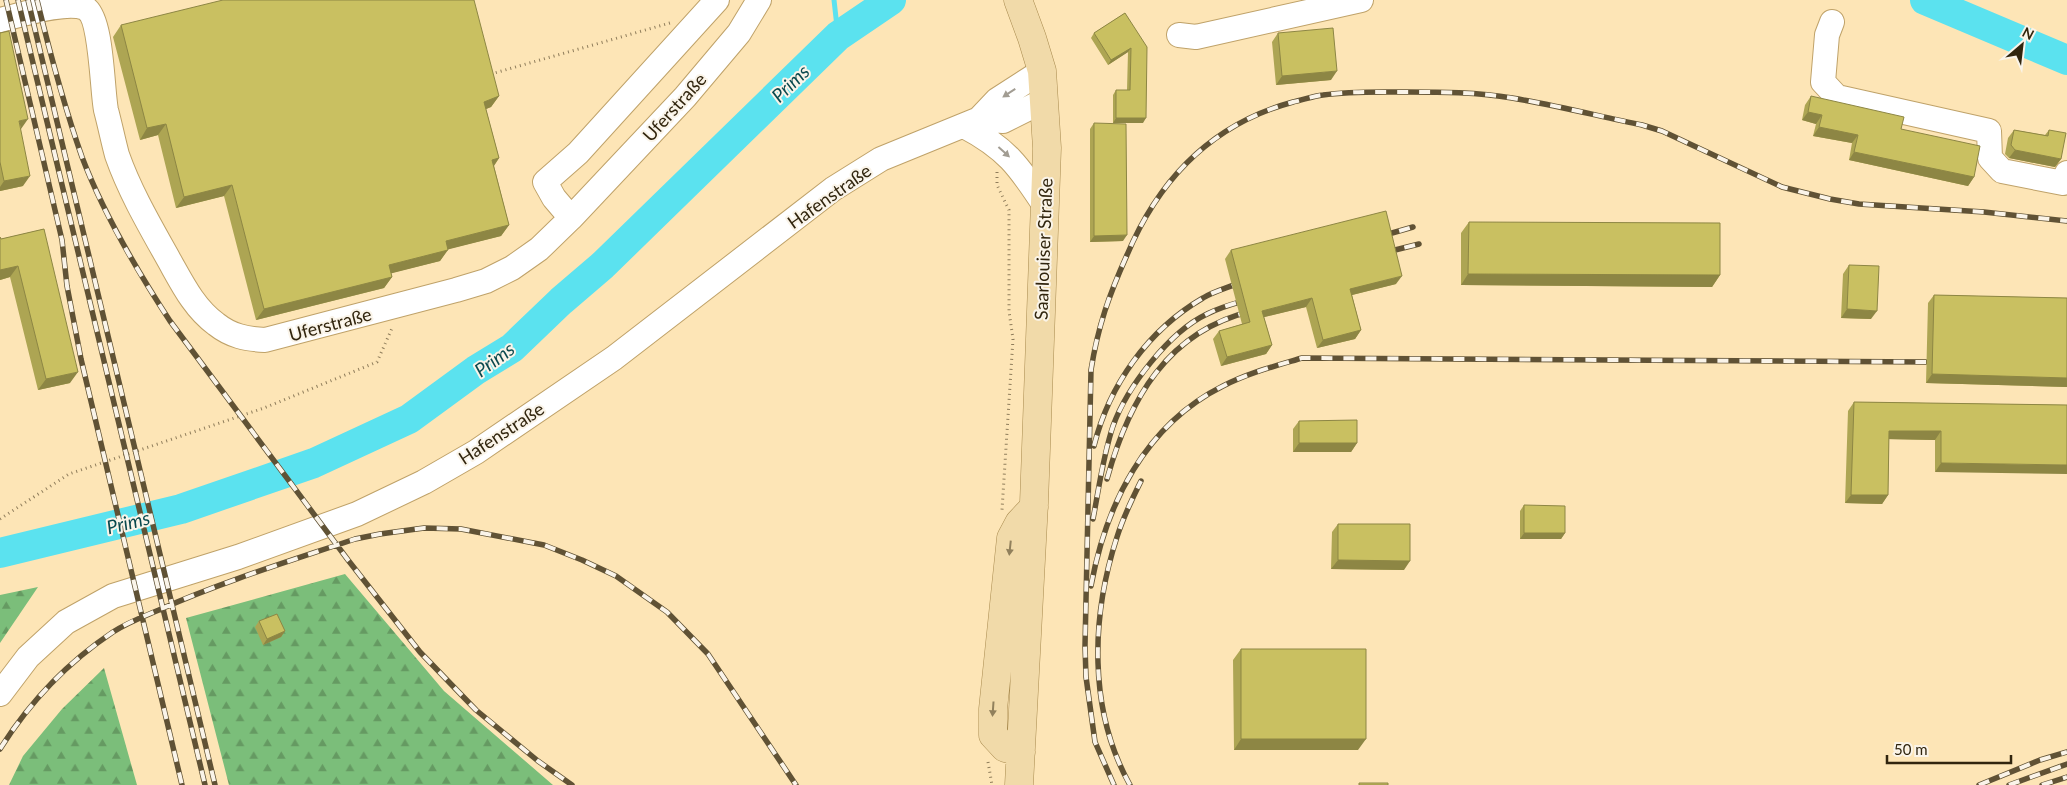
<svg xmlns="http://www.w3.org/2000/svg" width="2067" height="785" font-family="Lato,sans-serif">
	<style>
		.forest { fill: url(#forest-firs) }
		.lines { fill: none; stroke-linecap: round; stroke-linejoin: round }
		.stream { stroke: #5be2ef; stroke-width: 5 }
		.river { stroke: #5be2ef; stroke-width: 30 }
		.minor-casing { stroke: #bfa269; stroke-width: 26 }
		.major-casing { stroke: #a88a4e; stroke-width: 29 }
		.path { stroke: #8f7d5b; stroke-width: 3; stroke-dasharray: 1 4; stroke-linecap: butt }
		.minor { stroke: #fff; stroke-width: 24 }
		.major { stroke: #f1daa9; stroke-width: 28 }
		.rail-casing { stroke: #605235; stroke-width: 5.5 }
		.rail { stroke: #faf4e9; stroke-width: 4; stroke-dasharray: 11; stroke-linecap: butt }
		.wall { fill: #ada553 }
		.shaded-wall { fill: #8d8644 }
		.building { fill: #c9c061; stroke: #8d8644 }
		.oneway { fill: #a29d93 }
		.oneway2 { fill: #91805c }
		.labels { text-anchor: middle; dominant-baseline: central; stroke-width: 4; stroke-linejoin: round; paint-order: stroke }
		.street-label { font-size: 18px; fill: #31250e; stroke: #faf4e9 }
		.water-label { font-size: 19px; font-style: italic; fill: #0a494e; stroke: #faf4e9 }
	</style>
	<defs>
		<pattern id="forest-firs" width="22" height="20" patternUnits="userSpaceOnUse" patternTransform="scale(1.25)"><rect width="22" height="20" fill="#7bbe7a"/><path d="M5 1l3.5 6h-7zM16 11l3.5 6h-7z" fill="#659a62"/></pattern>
	</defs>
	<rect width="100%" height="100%" fill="#fde5b6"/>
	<path class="forest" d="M345,574L444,691L553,785H229L186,618Z
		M38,587L0,643V595Z
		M104,668L137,785H9L23,756L62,709Z"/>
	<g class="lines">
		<path class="stream" d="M834,0L838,36"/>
		<path class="river" d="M1925,0L2067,60
			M0,553L181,509L314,463L409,419L476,370L512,348L561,301L603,265L838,36L891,0"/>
		<defs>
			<path id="minor" d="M0,20C21,15 66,0 85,8C102,17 102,91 106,110C110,125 113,140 117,155C130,192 150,226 169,260C182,283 194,308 216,324C231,336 246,339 265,340L456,290L486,281L512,268L539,249L571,218L685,97L739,33L759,0
				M1832,22L1827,35L1823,82L1837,97L1989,131L1990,158L2002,171L2063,183L2067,173
				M1179,35L1196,37L1361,0
				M979,119L1003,121L1045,100
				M964,126C1006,148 1019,166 1045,206
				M571,218L554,198L545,182L578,153L717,0
				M0,694L28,657L66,622L113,596L238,557L357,514L424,482L476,452L614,358L833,189L881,159L979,119L997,100L1042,71"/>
			<path id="major" d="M1018,0L1032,38L1042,71L1047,148L1034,503L1019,785
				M1021,752L1005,748L993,735V709L1011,538L1019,523L1034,507"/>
		</defs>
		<use href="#minor" class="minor-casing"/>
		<use href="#major" class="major-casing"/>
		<path class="path" d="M491,74L670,23
			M997,172V185L1009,210V311L1013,339L1002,510
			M0,519L69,474L264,408L377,362L393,326
			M988,762L992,785"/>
		<use href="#minor" class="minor"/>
		<use href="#major" class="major"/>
		<defs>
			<path id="rail" d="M6,0L62,240L67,286L81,359L182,785
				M18,0L205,785
				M28,0L215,785
				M37,0C50,53 64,106 82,157C104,215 136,269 170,321L348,560L420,652L476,710L538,761L572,785
				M1378,237L1413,227
				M1383,253L1419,244
				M1094,446C1109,385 1148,330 1203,298C1216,290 1232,287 1245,280
				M1107,479C1129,400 1167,331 1252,311
				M1093,519C1099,488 1103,456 1113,426C1127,387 1169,332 1207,314C1220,307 1236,303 1250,299
				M1091,586C1106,504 1145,425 1223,386C1248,373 1275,366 1302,358L1926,362
				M0,749C29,703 68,662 113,632C128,622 145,616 161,609C224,581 290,561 355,539L380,534L424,528L461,529L544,545L582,560L616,576L667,612L708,654L796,785
				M1114,785L1095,742L1086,677L1085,646L1091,370C1098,326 1109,295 1127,255C1159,179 1212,124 1293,102C1303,100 1313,96 1323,95C1350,91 1378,92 1406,92C1441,92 1477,92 1512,98C1555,105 1598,116 1642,125L1662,131L1782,187L1830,199L1859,204L1984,212L2067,221
				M1130,785C1088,710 1091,617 1117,537C1123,518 1132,499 1141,481
				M1979,785L2040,760L2067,752
				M2009,785L2067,764
				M2042,785L2067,777"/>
		</defs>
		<use href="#rail" class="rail-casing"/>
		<use href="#rail" class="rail"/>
	</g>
	<path class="wall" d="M1125,13L1143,123H1113V95L1116,90H1127L1128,52L1108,65L1091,38L1094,33Z
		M121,25L499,96L491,107L486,109L499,158L494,166L509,225L501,236L448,249L440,261L391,273L392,277L384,288L256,320L224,196L176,208L158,135L140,140L113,37Z
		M0,33L20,129L23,186L0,191Z
		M1278,33L1331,80L1276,85L1272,42Z
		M1811,96L1901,129L1974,177L1968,186L1849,160L1852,143L1813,136L1816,124L1802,120L1805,105Z
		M1094,123L1123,241L1090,242V129Z
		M2014,130L2045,135L2049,130L2061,159L2055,167L2009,158L2005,154L2008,138Z
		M1469,222L1720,275L1712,287L1461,285V233Z
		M44,229L70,383L38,390L10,277L0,280V237L1,239Z
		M1231,250L1396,284L1352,295L1361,330L1355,339L1317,348L1306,307L1264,317L1272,345L1266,354L1221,366L1213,339L1219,331L1242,324L1225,259Z
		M1849,265L1871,319L1841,318L1843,274Z
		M1934,295L2067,298V387L1926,383L1928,303Z
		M1854,402L2067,405L1935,472V440L1889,439L1888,495L1882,504L1845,503L1848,411Z
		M1299,421L1357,443L1351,452H1293V429Z
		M1524,505L1565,533L1561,539H1520V511Z
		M1338,524L1404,570L1331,569L1332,532Z
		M259,621L285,631L281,637L263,645L255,627Z
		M1241,649L1358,750H1234L1233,660Z"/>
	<path class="shaded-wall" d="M1131,48L1128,52L1108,65L1111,60Z
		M1337,71L1331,80L1276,85L1282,76Z
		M499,96L491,107L476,113L484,102Z
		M1808,112L1822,115L1816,124L1802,120Z
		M1116,118H1146L1143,123H1113Z
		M28,119L21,129L19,121Z
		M166,124L158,135L140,140L147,128Z
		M1819,127L1858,135L1852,143L1813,136Z
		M2015,150L2061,159L2055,167L2009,158Z
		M1854,152L1974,177L1968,186L1849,160Z
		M499,158L491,170L492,160Z
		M30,176L23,186L0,191V187L4,181Z
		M232,185L224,196L176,208L184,197Z
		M509,225L501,236L438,252L446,241Z
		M1127,235L1123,241L1090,242L1094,236Z
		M448,250L440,261L381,276L389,265Z
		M18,266L10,277L0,280V270Z
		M1468,274L1720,275L1712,287L1461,285Z
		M1402,276L1396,284L1344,297L1350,289Z
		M392,277L384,288L256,320L264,309Z
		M1312,298L1306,307L1256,319L1262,311Z
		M1847,309L1877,311L1871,319L1841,318Z
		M1361,330L1355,339L1317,348L1323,340Z
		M1272,345L1266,354L1221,366L1227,357Z
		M78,372L70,383L38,390L46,379Z
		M1932,374L2067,378V387L1926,383Z
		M1889,431H1941L1935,440L1883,439Z
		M1299,443H1357L1351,452H1293Z
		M1941,463L2067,465V474L1935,472Z
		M1851,495H1888L1882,504L1845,503Z
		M1524,533H1565L1561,539H1520Z
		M1338,560L1410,561L1404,570L1331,569Z
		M285,631L281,637L263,645L267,639Z
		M1241,739H1366L1358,750H1234Z"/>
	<path class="building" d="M223,0H474L499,96L484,102L499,158L492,160L509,225L446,241L448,250L389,265L392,277L264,309L232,185L184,197L166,124L147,128L121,25Z
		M1125,13L1147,47L1146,118H1116V90H1130L1131,48L1111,60L1094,33Z
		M1333,28L1337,71L1282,76L1278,33Z
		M9,31L28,119L19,121L30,176L4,181L0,162V33Z
		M1811,96L1904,117L1901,129L1980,146L1974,177L1854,152L1858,135L1819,127L1822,115L1808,112Z
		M1094,123L1126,124L1127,235L1094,236Z
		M2014,130L2048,136L2049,130L2066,133L2061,159L2015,150L2011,145Z
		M1386,211L1402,276L1350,289L1361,330L1323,340L1312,298L1262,311L1272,345L1227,357L1219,331L1250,322L1231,250Z
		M1469,222L1720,223V275L1468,274Z
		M44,229L78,372L46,379L18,266L0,270V237L1,239Z
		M1849,265L1879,266L1877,311L1847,309Z
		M1934,295L2067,298V378L1932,374Z
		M1854,402L2067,405V465L1941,463V431H1889L1888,495H1851Z
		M1357,420V443H1299V421Z
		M1524,505L1565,506V533H1524Z
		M1338,524H1410V561L1338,560Z
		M277,614L285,631L267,639L259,621Z
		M1241,649H1366V739H1241Z
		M1359,783H1388V785H1359Z"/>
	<defs><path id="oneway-solid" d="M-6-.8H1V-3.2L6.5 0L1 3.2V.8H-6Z" transform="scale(1.25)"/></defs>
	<g class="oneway">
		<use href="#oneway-solid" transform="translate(1009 93) rotate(147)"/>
		<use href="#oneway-solid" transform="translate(1004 152) rotate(42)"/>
	</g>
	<g class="oneway2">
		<use href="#oneway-solid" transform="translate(1010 548) rotate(96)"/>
		<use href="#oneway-solid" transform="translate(993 709) rotate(94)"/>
	</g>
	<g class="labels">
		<g class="street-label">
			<text transform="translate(674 107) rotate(-48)">Uferstraße</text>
			<text transform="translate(829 196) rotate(-35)">Hafenstraße</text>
			<text transform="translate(1043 249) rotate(-88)">Saarlouiser Straße</text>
			<text transform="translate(330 324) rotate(-15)">Uferstraße</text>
			<text transform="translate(501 433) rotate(-33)">Hafenstraße</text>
		</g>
		<g class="water-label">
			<text transform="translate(790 83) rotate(-44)">Prims</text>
			<text transform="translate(494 359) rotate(-36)">Prims</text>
			<text transform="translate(128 522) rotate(-14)">Prims</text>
		</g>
	</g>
	<g transform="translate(2022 45) rotate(28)" stroke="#faf4e9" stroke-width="4" paint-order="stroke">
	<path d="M0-4L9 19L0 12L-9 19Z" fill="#31250e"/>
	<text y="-8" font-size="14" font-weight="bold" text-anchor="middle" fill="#31250e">N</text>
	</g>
	<path d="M1887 755v8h124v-8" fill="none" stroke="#31250e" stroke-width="2.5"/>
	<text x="1894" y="755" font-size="15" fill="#31250e" stroke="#faf4e9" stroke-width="4" paint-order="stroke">50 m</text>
</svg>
